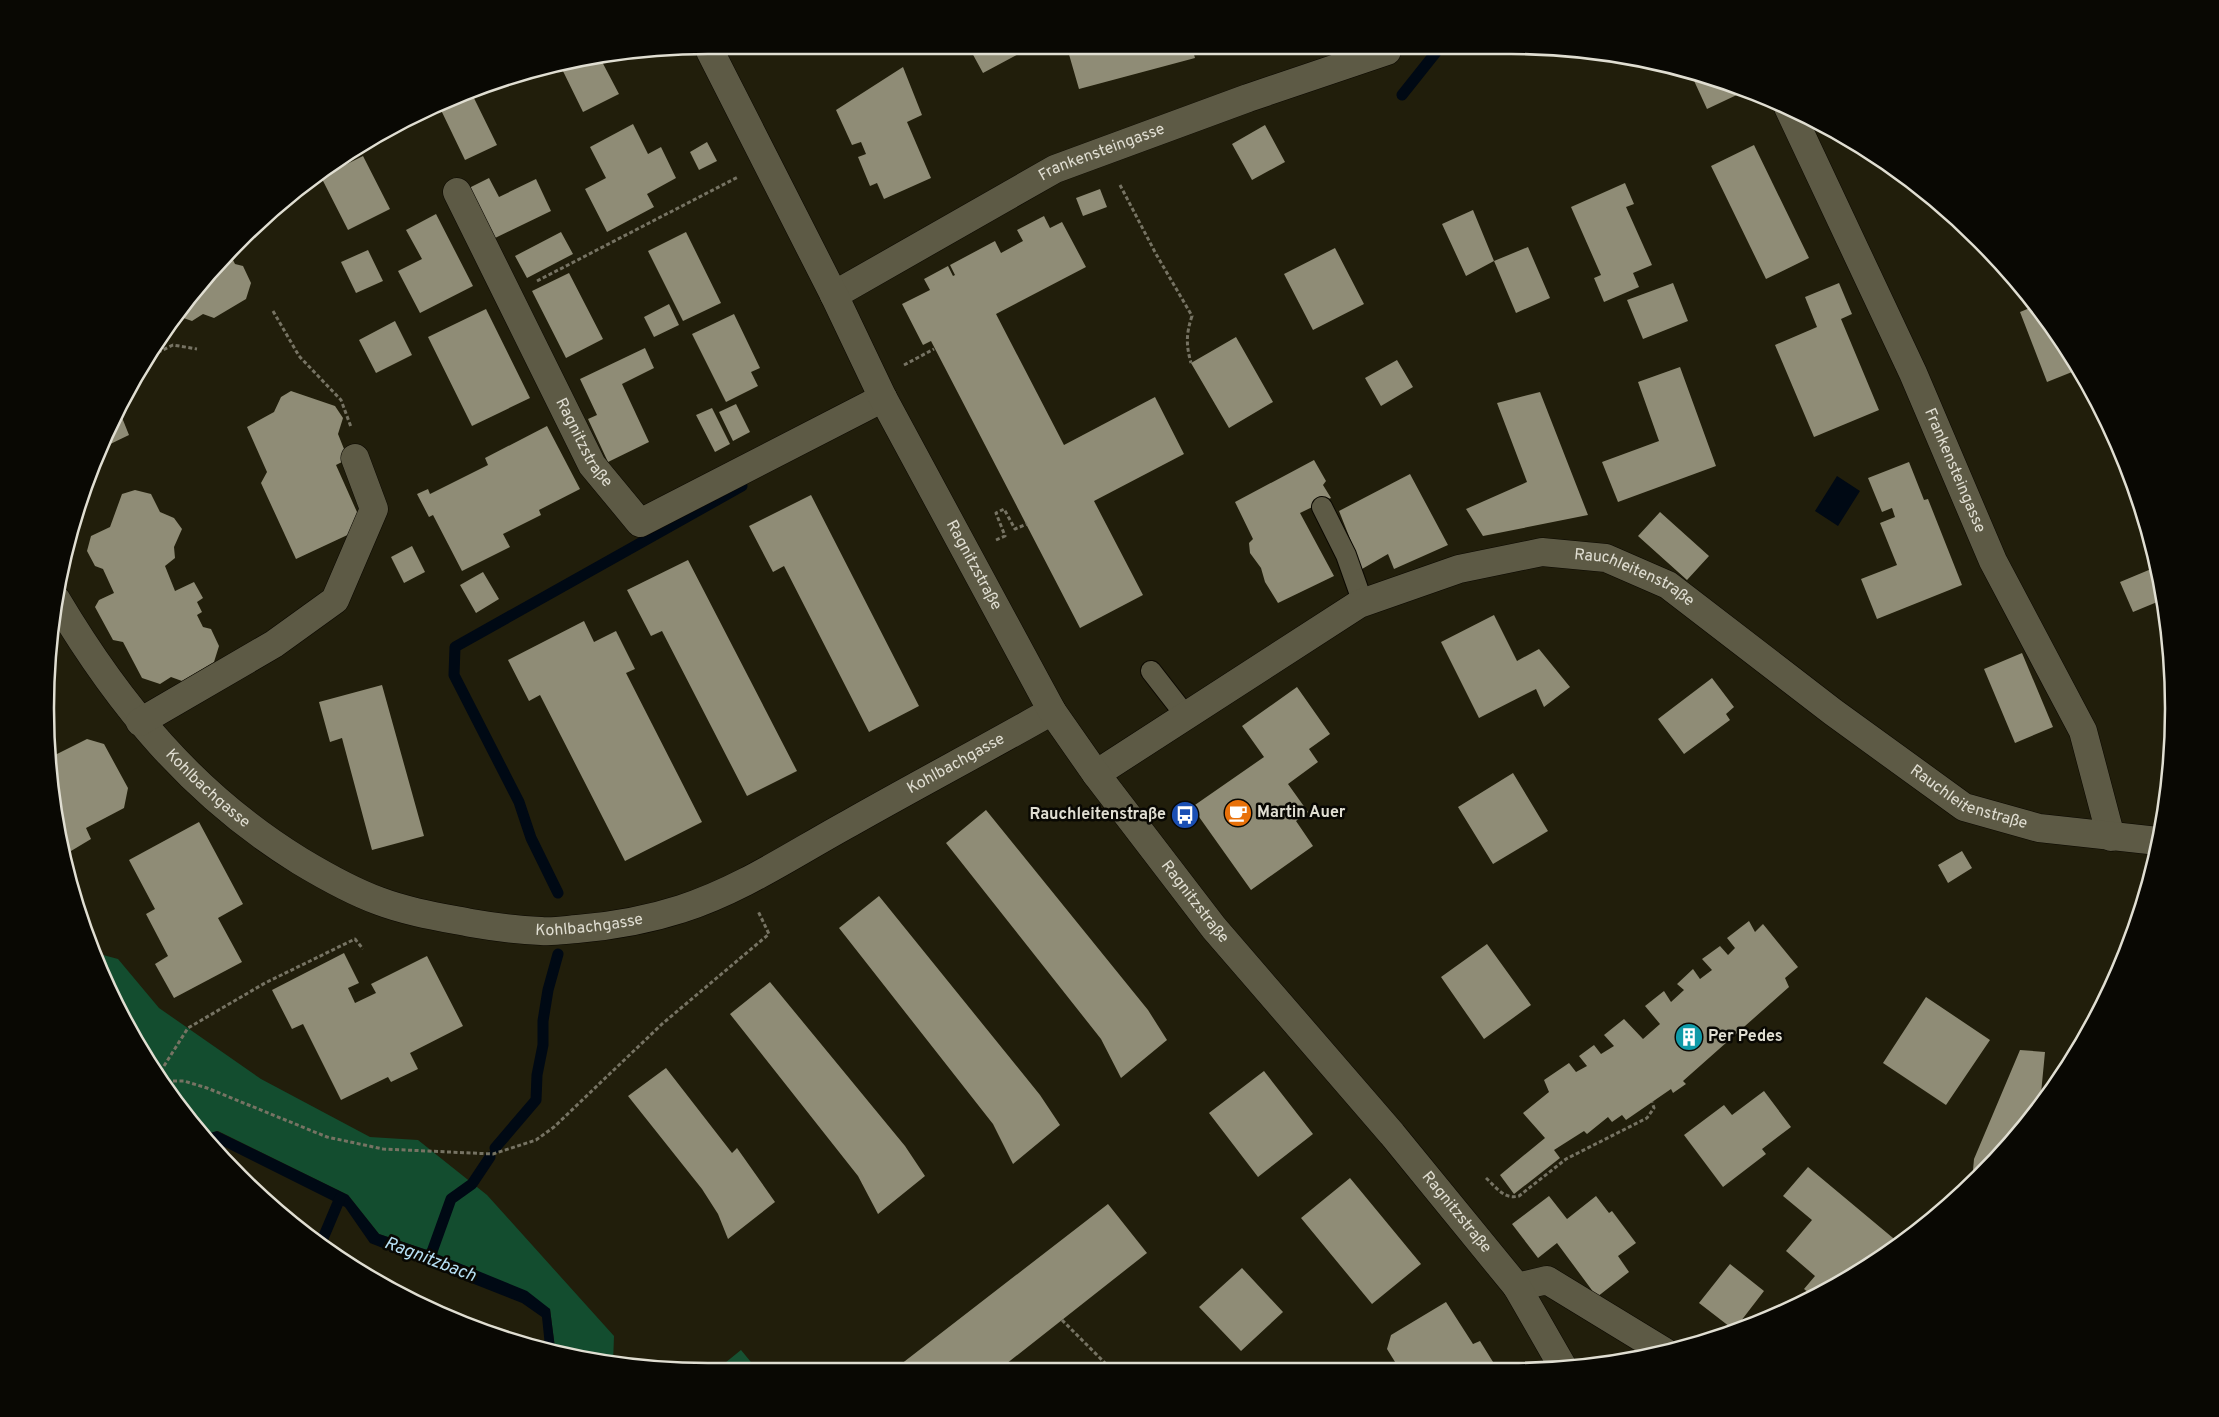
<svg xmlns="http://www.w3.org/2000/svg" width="2219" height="1417" font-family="Overpass,sans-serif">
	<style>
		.green { fill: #175132 }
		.forest { fill: #134d2f }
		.water { fill: #000914 }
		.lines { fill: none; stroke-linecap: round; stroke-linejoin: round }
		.stream { stroke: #000914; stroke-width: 11 }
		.building { fill: #8f8c76 }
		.lane-casing { stroke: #0b0800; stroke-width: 22 }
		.street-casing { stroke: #0b0800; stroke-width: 29 }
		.secondary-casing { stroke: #0b0800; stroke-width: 29 }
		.path { stroke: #767363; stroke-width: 3; stroke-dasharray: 4 2.5; stroke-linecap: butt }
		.lane { stroke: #5d5a45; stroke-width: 20 }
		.street { stroke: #5d5a45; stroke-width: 28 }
		.secondary { stroke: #5d5a45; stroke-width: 28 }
		.labels { text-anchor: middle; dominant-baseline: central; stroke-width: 5; stroke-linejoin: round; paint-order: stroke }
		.street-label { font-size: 16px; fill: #e0ded2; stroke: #090803 }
		.poi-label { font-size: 16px; font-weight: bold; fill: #e0ded2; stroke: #090803; text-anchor: start }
		.water-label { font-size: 18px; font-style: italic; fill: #b7e0f5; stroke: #090803 }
		.rim { fill: none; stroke: #e0ded2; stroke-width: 2.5 }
	</style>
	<rect width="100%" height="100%" fill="#211e0b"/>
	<path class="green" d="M741,1350L755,1367H720Z"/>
	<path class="forest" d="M92,952L118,959L159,1008L261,1079L370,1137L418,1140L487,1195L614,1336L613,1364L555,1348L550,1309L427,1250L379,1234L348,1195L218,1131L207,1134L157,1077L96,963Z"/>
	<path class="water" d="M1837,476L1860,491L1838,526L1815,511Z
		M217,1131L348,1195L379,1234L427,1250L527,1291L550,1309L555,1348L545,1346L542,1317L522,1303L370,1243L345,1207L221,1145L217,1146L207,1134Z"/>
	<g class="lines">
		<path class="stream" d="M1402,95L1437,51
			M558,893L531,838L519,802L454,675L455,647L742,486
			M495,1148L536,1100L537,1075L543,1045V1021L548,990L558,954
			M321,1243L340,1198
			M429,1260L451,1199L472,1184L490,1157"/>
	</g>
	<path class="building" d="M971,51H1021L1022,52L983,73Z
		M1068,51H1193L1195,58L1079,89Z
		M599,56L619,94L583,112L560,65Z
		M903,67L922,115L907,122L931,178L884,199L877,183L870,186L858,157L866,154L861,142L852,145L836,110Z
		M1690,72L1724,80L1738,86L1741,93L1707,109Z
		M471,92L497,145L465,160L440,108Z
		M633,124L648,154L661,147L676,178L647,194L654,207L607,232L585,189L606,178L590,147Z
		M1265,125L1285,162L1252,180L1232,144Z
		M707,142L717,161L699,170L690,152Z
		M1754,145L1809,258L1766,279L1711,166Z
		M363,156L390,209L348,230L321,177Z
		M319,174L321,177L310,183L309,182Z
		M489,178L499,197L536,179L551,211L493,239L469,188Z
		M1625,183L1634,204L1626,207L1652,265L1633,273L1639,287L1604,302L1594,278L1601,275L1571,207Z
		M1100,189L1107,207L1083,216L1076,198Z
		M1473,210L1494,261L1466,276L1442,224Z
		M436,214L473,286L420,313L398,271L422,259L406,230Z
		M1044,216L1050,228L1062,222L1086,267L996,314L1064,445L1155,397L1184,454L1094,501L1143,595L1080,628L931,341L923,345L902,304L930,290L924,279L948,266L953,276L955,275L950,265L995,241L1001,253L1023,241L1017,230Z
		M1961,224L1972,235L1967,237Z
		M561,232L573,254L527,278L515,256Z
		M686,232L721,303L683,321L648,251Z
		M233,247L234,249L229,252L235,264L243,266L251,283L246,299L214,318L203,314L192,321L175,315Z
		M1528,247L1550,298L1516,313L1494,261Z
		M1335,248L1364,304L1313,330L1284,274Z
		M368,250L383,281L356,293L341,262Z
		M569,273L603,339L566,358L532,291Z
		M1673,283L1688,321L1643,339L1627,300Z
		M1839,283L1852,314L1841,319L1879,410L1814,437L1775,345L1817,327L1805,297Z
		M669,304L679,325L654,337L644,317Z
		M2037,305L2077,370L2047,382L2020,312Z
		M486,309L530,398L472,426L428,337Z
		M734,314L760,368L751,372L758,386L726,402L692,334Z
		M395,321L412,355L376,373L359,340Z
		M1236,337L1273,402L1229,428L1191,363Z
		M645,348L654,368L622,384L649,442L608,462L588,419L597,415L580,379Z
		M1397,360L1413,387L1381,406L1365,378Z
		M1680,367L1716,466L1618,502L1602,462L1659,441L1638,382Z
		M291,391L335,406L343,418L338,434L348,459L336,465L361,521L356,531L296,559L261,483L267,472L247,427L274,412L281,397Z
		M1540,392L1588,515L1483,536L1466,509L1527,482L1497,403Z
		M736,404L750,432L733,441L719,412Z
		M712,408L730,444L715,452L696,415Z
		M119,410L129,435L102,448Z
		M547,426L580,489L539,510L541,515L503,534L510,547L462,571L433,515L429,517L417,494L428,489L430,494L488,465L485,458Z
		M1314,460L1326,481L1323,485L1331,498L1300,513L1334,576L1278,603L1265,582L1261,568L1250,553L1249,543L1253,539L1235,502Z
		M1909,462L1924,500L1928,499L1962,585L1877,619L1861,579L1897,565L1880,523L1895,517L1892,508L1882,512L1868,478Z
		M1410,474L1448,545L1394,569L1388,554L1362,569L1339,511Z
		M135,490L151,494L160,512L174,518L182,529L174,547L175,558L165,566L175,591L194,582L203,598L197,602L202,612L197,615L203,627L211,629L219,646L214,662L182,681L171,677L160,684L142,678L123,642L113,640L95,607L99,600L114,593L103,569L95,566L87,551L91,536L110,527L122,494Z
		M811,495L919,706L869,732L784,566L773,572L749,526Z
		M1660,512L1709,556L1687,580L1638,536Z
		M412,546L425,572L404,583L391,557Z
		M688,560L797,771L747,796L662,631L651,636L627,590Z
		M2156,567L2162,600L2133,612L2120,582Z
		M483,572L499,599L476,613L460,585Z
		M1494,615L1517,661L1539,649L1570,687L1544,707L1536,689L1479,718L1441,642Z
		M584,621L594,642L616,631L635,669L626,673L702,822L625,861L540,695L529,701L508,660Z
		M2022,653L2053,727L2015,743L1984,669Z
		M1712,678L1734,707L1726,714L1730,720L1684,754L1658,719Z
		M382,685L424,836L372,850L342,738L330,742L319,702Z
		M1297,687L1330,734L1309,749L1318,762L1288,784L1308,812L1296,821L1313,846L1251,890L1192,807L1264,757L1242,726Z
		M87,739L104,744L128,788L124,808L86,828L91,839L71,851L62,841L51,757Z
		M1513,773L1548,831L1493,864L1458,807Z
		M986,810L1148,1010L1167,1040L1121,1078L1101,1039L946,843Z
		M199,822L243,904L218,918L242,962L174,998L155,964L168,956L146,914L155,909L129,860Z
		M1962,851L1972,868L1948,883L1938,865Z
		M879,896L1040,1095L1060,1125L1013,1164L993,1124L839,928Z
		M1749,921L1755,932L1763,924L1798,967L1785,978L1789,987L1683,1081L1686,1084L1673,1093L1671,1089L1626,1120L1622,1115L1612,1122L1608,1117L1587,1134L1584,1131L1554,1150L1560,1158L1514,1194L1500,1175L1545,1138L1523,1113L1549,1092L1544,1080L1569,1063L1576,1072L1587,1066L1579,1056L1594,1045L1601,1054L1614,1046L1604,1035L1624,1019L1643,1039L1660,1024L1645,1006L1664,991L1671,1002L1684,990L1677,984L1693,969L1700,979L1712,970L1702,959L1720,946L1728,955L1735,948L1727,938Z
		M1487,944L1531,1005L1484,1039L1441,977Z
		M344,953L359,983L348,988L355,1003L376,993L371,984L427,956L463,1026L410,1053L418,1069L391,1082L388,1077L341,1100L303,1024L292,1029L272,990Z
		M770,982L905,1146L925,1176L878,1214L858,1176L730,1014Z
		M1926,997L1990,1040L1946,1105L1883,1063Z
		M2020,1050L2045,1052L2040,1104L2010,1146L1972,1181L1974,1159Z
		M666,1068L732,1153L737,1148L775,1202L728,1239L718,1214L702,1189L628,1096Z
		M1264,1071L1313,1134L1258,1177L1209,1113Z
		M1764,1091L1791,1127L1762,1149L1766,1154L1723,1187L1684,1135L1724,1105L1732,1115Z
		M1808,1167L1899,1243L1814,1297L1804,1289L1815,1276L1786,1251L1812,1220L1783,1196Z
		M1350,1178L1421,1264L1372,1304L1301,1218Z
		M1549,1196L1567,1219L1596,1196L1609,1213L1612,1211L1636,1243L1618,1256L1629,1272L1597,1297L1557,1243L1538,1258L1512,1224Z
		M1108,1204L1147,1253L1001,1368H896Z
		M1730,1264L1764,1291L1734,1330L1699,1303Z
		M1242,1268L1283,1312L1241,1351L1199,1307Z
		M1446,1302L1473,1344L1480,1341L1498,1370H1400L1387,1349L1391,1335Z"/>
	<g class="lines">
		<defs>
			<path id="lane" d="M1322,507L1346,555L1363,603
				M1151,671L1186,716"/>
			<g id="street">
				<path id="s1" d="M1788,107L1913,373L1993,561L2083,731L2111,837"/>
				<path id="s2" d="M457,192L592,465L640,523L883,398"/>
				<path id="s3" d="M834,295L1055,169L1248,98L1387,51"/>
				<path id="s4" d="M56,599C119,705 193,795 300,861C325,876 351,891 379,901C408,912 440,917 471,923C494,927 518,930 541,931C553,932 565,930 577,929C613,926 647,920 681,909C741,890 795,853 850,823C917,785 985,749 1052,711"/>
				<path d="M140,722L274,644L335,600L374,509L355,458"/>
				<path id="s5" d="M1096,774L1359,604L1459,569L1542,552L1606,558L1668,585L1833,712L1964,807L2039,828L2158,841"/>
				<path d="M1517,1287L1547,1280L1665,1352"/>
			</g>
			<g id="secondary">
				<path id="s6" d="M710,51L834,295L883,398L1052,711L1096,774L1214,928L1392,1134L1517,1287L1564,1369"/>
			</g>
		</defs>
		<use href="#lane" class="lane-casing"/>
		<use href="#street" class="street-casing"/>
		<use href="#secondary" class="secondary-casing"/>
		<path class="path" d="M1120,185L1156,254L1192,316C1186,334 1186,345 1191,363
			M537,281L738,177
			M273,311L299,356L341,400L351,427
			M146,358L173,345L197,349
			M904,365L934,349
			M996,540L1005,536L996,513L1004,509L1015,529L1027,524
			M157,1077L188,1028L265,983L355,939L363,949
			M160,1081H184L207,1088L327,1137L383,1149L493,1154L536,1140L554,1127L662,1024L769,934L758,911
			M1486,1178C1496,1187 1504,1200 1519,1196L1566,1159L1647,1118L1654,1108L1652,1102
			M1062,1320L1111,1369"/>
		<use href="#lane" class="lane"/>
		<use href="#street" class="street"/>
		<use href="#secondary" class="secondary"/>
	</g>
	<defs>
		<symbol id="cafe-disc" viewBox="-11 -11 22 22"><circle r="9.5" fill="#e8710a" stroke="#090803"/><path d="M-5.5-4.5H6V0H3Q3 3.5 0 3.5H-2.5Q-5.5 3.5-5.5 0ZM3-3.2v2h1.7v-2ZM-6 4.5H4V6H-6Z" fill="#fff"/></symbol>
		<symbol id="bus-disc" viewBox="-11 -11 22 22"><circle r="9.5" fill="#1a4fb4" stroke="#090803"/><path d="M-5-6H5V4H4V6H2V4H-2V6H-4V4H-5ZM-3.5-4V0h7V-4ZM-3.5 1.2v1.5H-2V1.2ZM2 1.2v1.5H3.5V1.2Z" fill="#fff"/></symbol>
		<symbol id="building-disc" viewBox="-11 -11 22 22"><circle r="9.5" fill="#0f9aa8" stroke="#090803"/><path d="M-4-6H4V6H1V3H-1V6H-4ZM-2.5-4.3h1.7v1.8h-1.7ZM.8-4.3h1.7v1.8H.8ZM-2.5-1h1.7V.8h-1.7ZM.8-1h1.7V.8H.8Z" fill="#fff"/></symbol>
	</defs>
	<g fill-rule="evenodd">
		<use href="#cafe-disc" x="1222" y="797" width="32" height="32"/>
		<use href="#bus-disc" x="1169" y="799" width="32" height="32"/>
		<use href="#building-disc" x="1673" y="1021" width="32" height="32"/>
	</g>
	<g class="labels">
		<g class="street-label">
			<text stroke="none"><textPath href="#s3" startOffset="304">Frankensteingasse</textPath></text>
			<text stroke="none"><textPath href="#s2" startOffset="281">Ragnitzstraße</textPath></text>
			<text stroke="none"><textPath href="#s1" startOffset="400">Frankensteingasse</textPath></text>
			<text stroke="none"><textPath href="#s6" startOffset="578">Ragnitzstraße</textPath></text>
			<text stroke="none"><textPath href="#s5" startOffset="601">Rauchleitenstraße</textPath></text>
			<text stroke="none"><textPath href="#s4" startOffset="1069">Kohlbachgasse</textPath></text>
			<text stroke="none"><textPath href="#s4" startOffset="244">Kohlbachgasse</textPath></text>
			<text stroke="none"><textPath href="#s5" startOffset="1006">Rauchleitenstraße</textPath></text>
			<text stroke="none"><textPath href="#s6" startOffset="982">Ragnitzstraße</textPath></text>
			<text stroke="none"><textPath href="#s4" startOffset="664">Kohlbachgasse</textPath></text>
			<text stroke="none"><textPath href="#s6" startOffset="1388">Ragnitzstraße</textPath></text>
		</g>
		<g class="poi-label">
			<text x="1257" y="813">Martin Auer</text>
			<text x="1166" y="815" text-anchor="end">Rauchleitenstraße</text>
			<text x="1708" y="1037">Per Pedes</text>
		</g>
		<g class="water-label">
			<text transform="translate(430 1260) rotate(21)">Ragnitzbach</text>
		</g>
	</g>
	<path d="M0 0H2219V1417H0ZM708 54H1511A654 654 0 0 1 2165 708V709A654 654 0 0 1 1511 1363H708A654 654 0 0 1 54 709V708A654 654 0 0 1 708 54Z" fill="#090803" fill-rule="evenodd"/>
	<path class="rim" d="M708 54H1511A654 654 0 0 1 2165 708V709A654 654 0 0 1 1511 1363H708A654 654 0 0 1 54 709V708A654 654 0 0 1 708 54Z"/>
</svg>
